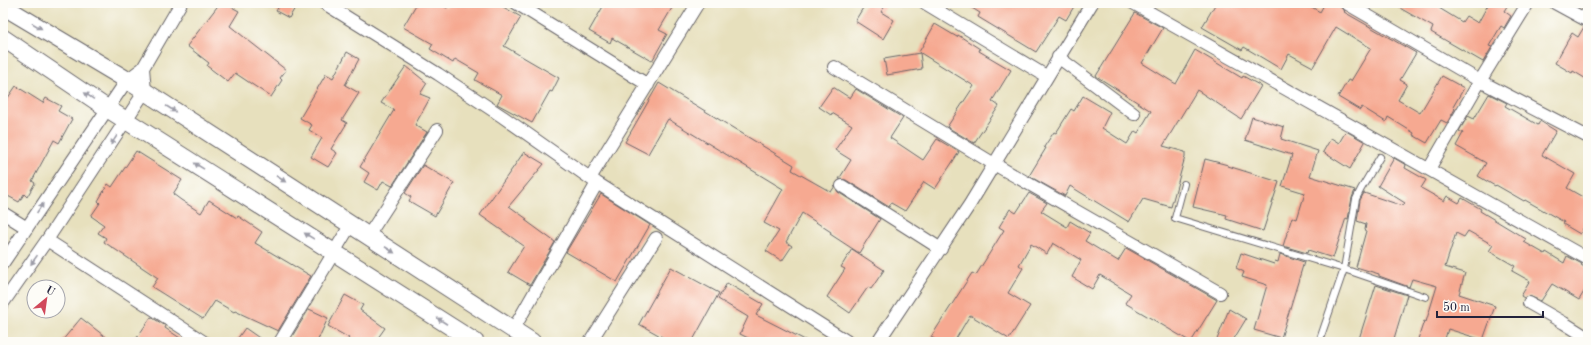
<svg xmlns="http://www.w3.org/2000/svg" width="1591" height="345" font-family="'Old Standard TT',serif">
	<style>
		.building { fill: #f6a991 }
		.lines { fill: none; stroke-linecap: round; stroke-linejoin: round }
		.lane-casing { stroke: #676468; stroke-width: 8 }
		.street-casing { stroke: #676468; stroke-width: 14 }
		.secondary-casing { stroke: #676468; stroke-width: 19 }
		.lane { stroke: #fff; stroke-width: 6 }
		.street { stroke: #fff; stroke-width: 12 }
		.secondary { stroke: #fff; stroke-width: 17 }
		.oneway { fill: #9c9ca7 }
	</style>
	<rect width="100%" height="100%" fill="#fdfcf7"/>
	<filter id="ink" filterUnits="userSpaceOnUse"><feTurbulence type="fractalNoise" baseFrequency=".025" numOctaves="2"/><feDisplacementMap in="SourceGraphic" scale="8" xChannelSelector="R" yChannelSelector="G"/><feConvolveMatrix kernelMatrix="1 2 1 2 8 2 1 2 1" color-interpolation-filters="sRGB"/></filter>
	<filter id="wash" filterUnits="userSpaceOnUse"><feTurbulence type="fractalNoise" baseFrequency=".012" numOctaves="4" result="noise"/><feDisplacementMap in="SourceGraphic" scale="16" xChannelSelector="R" yChannelSelector="G"/><feGaussianBlur stdDeviation="0.9" result="paint"/><feColorMatrix in="noise" values="0 0 0 0 0 0 0 0 0 0 0 0 0 0 0 0 0 1.4 0 .05"/><feComposite in="paint" operator="in"/></filter>
	<g filter="url(#wash)">
		<rect width="100%" height="100%" fill="#e7e0bd"/>
		<g id="blocks">
			<path class="building" d="M220,3H224L239,11L230,26L286,70L280,78L282,80L271,97L235,73L228,82L207,66L209,63L187,46Z
				M281,3H298L289,18L276,11Z
				M417,3H438L447,8L450,3H496L521,17L504,46L559,78L552,92L550,91L532,123L497,104L502,95L475,80L479,73L455,59L453,63L430,49L433,44L403,27Z
				M605,3H675L659,30L667,34L652,61L612,38L610,43L589,31Z
				M866,3H887L881,12L894,20L883,39L855,21Z
				M964,3H1076L1066,20L1059,16L1036,52L978,17L980,13Z
				M1216,3H1305L1320,12L1325,3H1339L1340,7L1345,11L1344,12L1416,53L1400,80L1407,84L1398,100L1420,113L1442,76L1464,88L1453,107L1455,109L1447,123L1441,120L1427,143L1413,135L1414,133L1388,117L1386,122L1362,107L1360,110L1338,97L1348,80L1351,81L1371,48L1364,44L1336,27L1313,67L1289,54L1281,69L1244,47L1242,50L1202,27Z
				M1391,3H1442L1439,8L1462,22L1466,16L1478,23L1489,3H1509L1504,11L1511,16L1504,28L1501,26L1489,46L1492,47L1483,62L1431,32L1433,27Z
				M1135,13L1163,28L1142,63L1176,84L1195,50L1242,78L1243,76L1261,86L1241,119L1197,90L1163,146L1185,152V157L1171,207L1143,199L1129,222L1070,186L1065,196L1029,176L1046,148L1044,147L1054,132L1056,133L1071,109L1074,111L1083,96L1110,112L1102,128L1127,144L1135,131L1138,133L1151,111L1096,76Z
				M935,24L957,37L958,35L980,49L979,51L1011,70L992,101L999,106L974,143L947,127L974,86L919,52Z
				M1584,27L1588,28V80L1573,71L1572,73L1555,63L1572,33L1578,37Z
				M347,52L359,59L345,85L359,93L342,120L347,123L331,149L337,153L328,167L311,157L322,138L309,130L312,125L300,118L326,74L333,78Z
				M920,53L922,69L887,75L884,59Z
				M406,66L427,83L420,94L430,98L415,125L427,132L392,186L383,181L378,190L364,182L369,173L360,167L394,110L381,103Z
				M659,83L794,165L792,170L831,192L835,186L838,192L880,219L859,253L830,234L831,232L802,213L786,242L792,246L782,261L766,251L779,231L764,223L783,189L668,119L648,154L625,142Z
				M16,86L43,103L46,98L61,106L58,111L72,119L59,143L54,140L32,181L35,183L27,197L24,194L19,202L6,195L7,193L3,191V105Z
				M833,87L850,98L856,89L903,118L890,138L923,160L937,139L959,152L935,189L924,182L905,211L891,203L889,207L846,180L839,179L851,160L835,150L852,125L832,113L831,115L819,107Z
				M1489,94L1507,103L1505,106L1538,125L1540,121L1556,131L1542,155L1575,174L1567,188L1588,200V220L1580,234L1563,224L1564,222L1525,200L1524,201L1496,185L1495,186L1478,176L1486,163L1456,146L1463,133L1459,131L1468,116L1474,119Z
				M1252,117L1284,127L1281,139L1318,151L1310,176L1355,190L1352,198L1348,219L1346,218L1333,258L1308,250L1307,253L1283,246L1292,217L1297,219L1305,193L1282,186L1292,155L1245,140Z
				M1346,131L1365,142L1350,169L1323,152L1331,138L1339,143Z
				M136,151L182,180L173,194L181,200L201,213L209,200L237,218L238,216L262,232L255,243L311,276L278,331L235,311L234,312L215,301L203,319L152,287L158,278L104,242L106,238L98,233L104,225L91,216L100,203L98,201L108,184L112,187Z
				M524,152L544,164L509,206L527,219L525,220L555,242L530,285L508,272L524,246L480,215Z
				M1394,158L1406,165L1405,168L1426,180L1421,188L1444,201L1447,196L1459,203L1462,198L1481,209L1480,211L1526,239L1524,242L1545,254L1546,252L1564,263L1567,256L1582,264L1581,265L1588,269V285L1579,300L1552,284L1541,301L1529,296L1524,298L1521,296L1530,281L1512,271L1515,266L1489,251L1493,245L1468,231L1464,237L1456,233L1445,267L1465,273L1459,294L1495,306L1483,340L1448,329L1444,342H1417L1424,321L1426,322L1437,286L1412,279L1409,287L1379,276V274L1356,267L1366,231L1365,230L1366,224L1357,221L1360,200L1364,193L1403,206L1405,203L1378,186Z
				M1205,159L1228,165V166L1279,182L1263,231L1226,219L1227,215L1193,207Z
				M423,165L454,183L435,216L409,201L411,197L405,193Z
				M1029,193L1047,203L1041,211L1067,227L1070,221L1090,233L1085,241L1118,261L1126,248L1217,300L1191,342L1125,303L1131,294L1100,275L1092,289L1072,277L1081,260L1053,243L1047,254L1031,244L1019,265L1023,268L1008,293L1030,306L1009,339L970,315L954,342H940L931,337L972,273L976,275L1004,230L999,227L1010,209L1016,213Z
				M601,194L650,225L617,282L566,252Z
				M852,249L884,270L871,289L868,287L850,313L827,297L845,269L841,267Z
				M1241,253L1274,264L1275,261L1278,262L1280,254L1304,262L1281,338L1254,330L1267,285L1242,277L1244,272L1236,268Z
				M671,267L719,293L692,342H671L639,324Z
				M727,283L763,304L756,315L809,342H756L740,334L748,317L718,299Z
				M1376,285L1407,295L1393,342H1358Z
				M345,295L363,305L360,310L385,328L375,342H346L349,338L328,326Z
				M309,309L328,318L317,342H301L291,338Z
				M1229,309L1246,319L1232,342H1216Z
				M151,317L166,326L165,328L186,342H134Z
				M81,318L112,342H61Z
				M245,328L265,342H235Z"/>
		</g>
	</g>
	<g filter="url(#ink)">
		<use href="#blocks" fill-opacity="0" stroke="#676468" stroke-width="1"/>
		<g class="lines">
			<defs>
				<path id="lane" d="M1184,184L1175,218L1344,269L1426,297
					M1319,342L1344,269L1356,199L1361,189L1380,157"/>
				<path id="street" d="M324,3L438,74L503,117L597,183L848,342
					M516,3L648,85
					M925,3L1046,76
					M1133,3L1588,259
					M1346,3L1480,81L1588,137
					M1555,3L1588,21
					M1058,57L1134,114
					M834,67L994,164L1220,293
					M1429,169L1480,81L1528,3
					M590,178L698,3
					M842,186L941,249
					M3,213L27,228
					M368,236L437,130
					M47,240L204,342
					M3,263L127,80L143,68L181,3
					M3,303L47,240L145,91L143,68
					M1529,303L1564,323L1588,338
					M513,330L597,183
					M280,342L351,224
					M590,342L656,238
					M878,342L970,204L1092,3"/>
				<path id="secondary" d="M3,6L127,80L532,342
					M3,38L108,109L475,342"/>
			</defs>
			<use href="#lane" class="lane-casing"/>
			<use href="#street" class="street-casing"/>
			<use href="#secondary" class="secondary-casing"/>
			<use href="#lane" class="lane"/>
			<use href="#street" class="street"/>
			<use href="#secondary" class="secondary"/>
		</g>
		<defs><path id="oneway-solid" d="M-6-.8H1V-3.2L6.5 0L1 3.2V.8H-6Z"/></defs>
		<g class="oneway">
			<use href="#oneway-solid" transform="translate(37 26) rotate(31)"/>
			<use href="#oneway-solid" transform="translate(89 96) rotate(-146)"/>
			<use href="#oneway-solid" transform="translate(171 109) rotate(33)"/>
			<use href="#oneway-solid" transform="translate(114 140) rotate(124)"/>
			<use href="#oneway-solid" transform="translate(199 166) rotate(-148)"/>
			<use href="#oneway-solid" transform="translate(281 179) rotate(33)"/>
			<use href="#oneway-solid" transform="translate(40 208) rotate(-56)"/>
			<use href="#oneway-solid" transform="translate(309 236) rotate(-148)"/>
			<use href="#oneway-solid" transform="translate(390 250) rotate(33)"/>
			<use href="#oneway-solid" transform="translate(34 260) rotate(125)"/>
			<use href="#oneway-solid" transform="translate(442 321) rotate(-147)"/>
		</g>
	</g>
	<rect width="1591" height="345" fill="none" stroke="#fdfcf7" stroke-width="16"/>
	<g transform="translate(46 299) rotate(29)"><circle r="19" fill="#fdfcf7" stroke="#a5a5ac"/>
	<path d="M0-3L7 15L0 10L-7 15Z" fill="#d1495b"/>
	<text y="-6" font-size="11" font-weight="bold" text-anchor="middle" fill="#22223b">U</text>
	</g>
	<path d="M1437 311v6h106v-6" fill="none" stroke="#22223b" stroke-width="2"/>
	<text x="1443" y="311" font-size="12" fill="#22223b" stroke="#fdfcf7" stroke-width="3" paint-order="stroke">50 m</text>
</svg>
